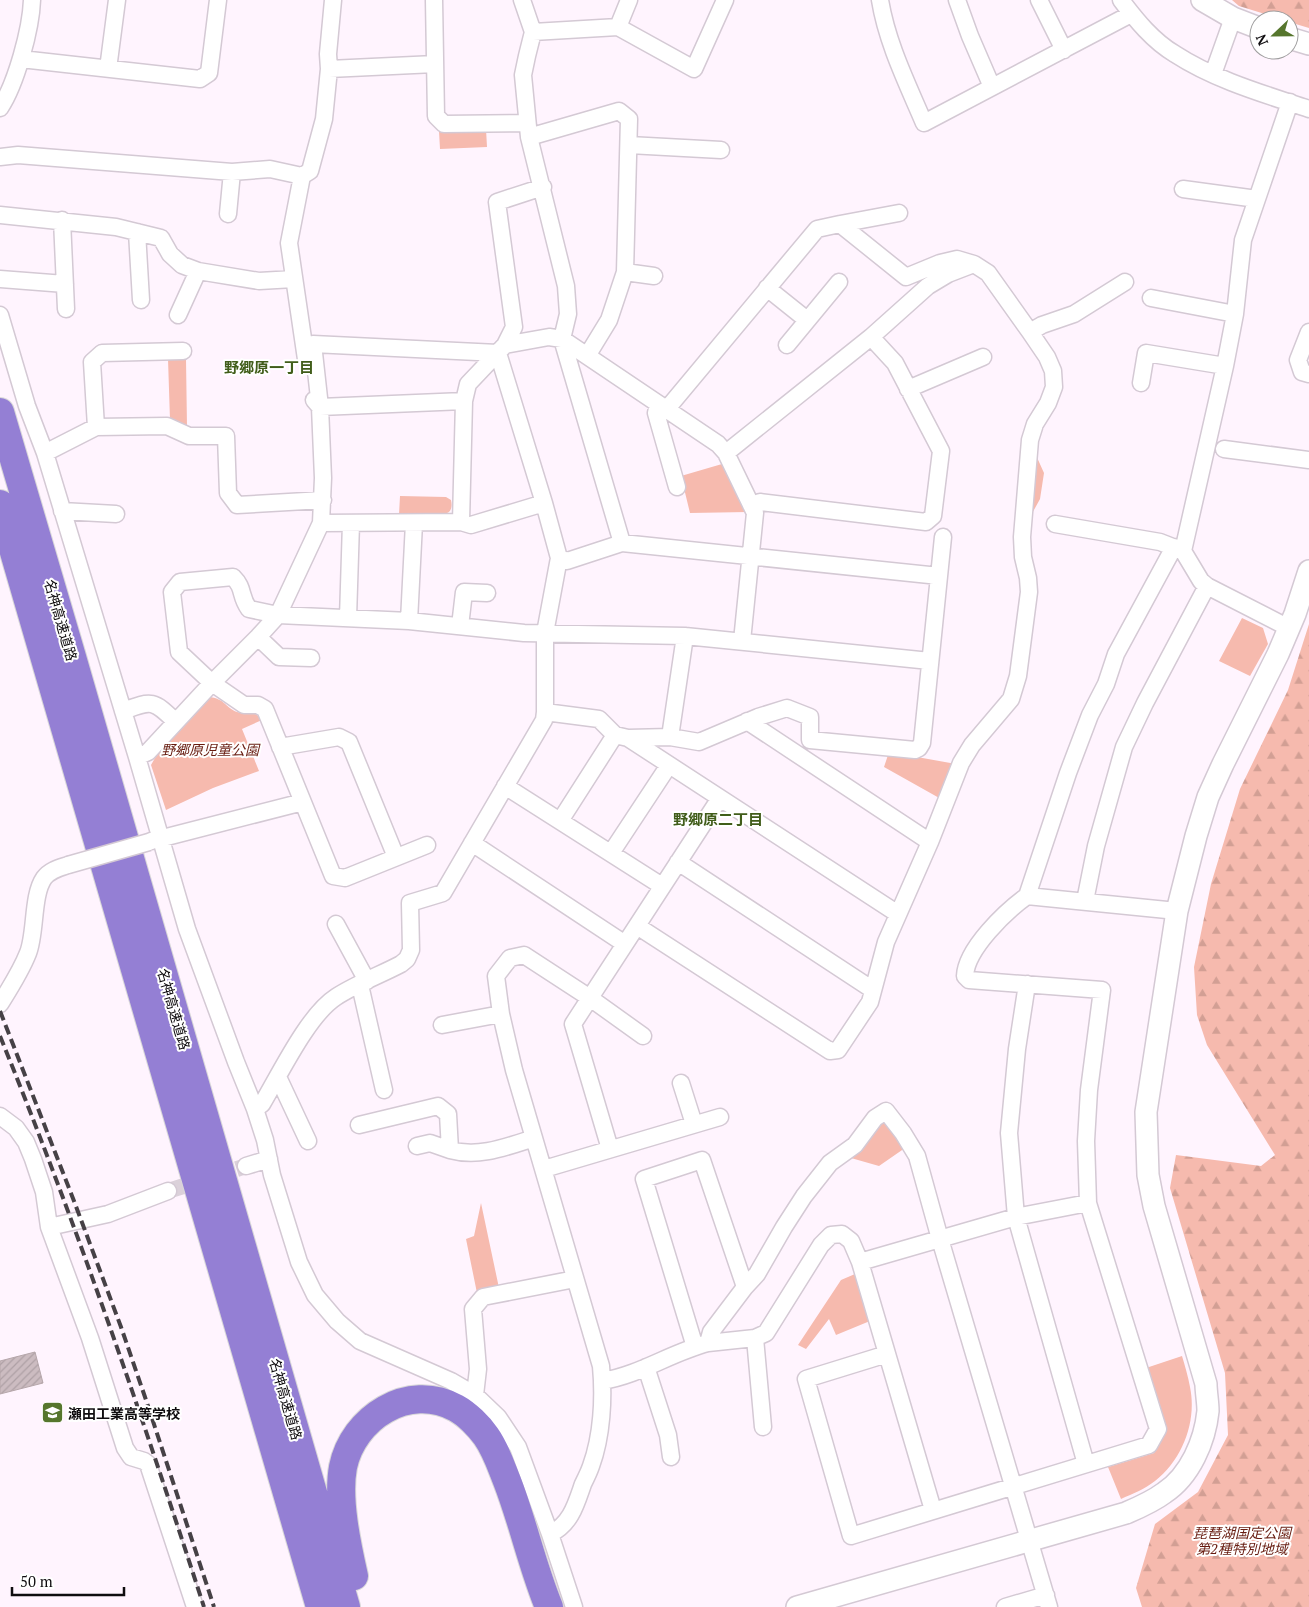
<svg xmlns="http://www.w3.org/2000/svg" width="1309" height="1607" font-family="'PT Serif','Noto Sans JP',serif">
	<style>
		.green { fill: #f6baae }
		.forest { fill: url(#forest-firs) }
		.building { fill: url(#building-hatch); stroke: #b5a6aa }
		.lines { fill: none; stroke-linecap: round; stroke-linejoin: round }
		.minor-tunnel { stroke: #dbd1da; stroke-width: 16; stroke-dasharray: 16 8; stroke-linecap: butt }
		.minor-casing { stroke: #d4c9d4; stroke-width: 19 }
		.tertiary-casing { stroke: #d4c9d4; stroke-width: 24 }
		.motorway-casing { stroke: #d9d8d9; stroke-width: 30 }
		.minor { stroke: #fff; stroke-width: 16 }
		.tertiary { stroke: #fff; stroke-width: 21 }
		.motorway { stroke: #947fd4; stroke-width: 28 }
		.rail { stroke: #464146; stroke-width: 4; stroke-dasharray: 10 5; stroke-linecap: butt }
		.minor-bridge-casing { stroke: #d4c9d4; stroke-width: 19; stroke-linecap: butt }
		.minor-bridge { stroke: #fff; stroke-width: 16 }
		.labels { text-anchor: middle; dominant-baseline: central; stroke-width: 4; stroke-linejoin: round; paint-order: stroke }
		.street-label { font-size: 14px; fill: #0f0c0f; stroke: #fff }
		.park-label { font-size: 14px; font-style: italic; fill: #671c10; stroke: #fff }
		.poi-label { font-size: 14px; font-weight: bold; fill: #0f0c0f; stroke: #fff; text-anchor: start }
		.neighbourhood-label { font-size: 15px; font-weight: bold; fill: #415d1a; stroke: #fff }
	</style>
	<defs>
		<pattern id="forest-firs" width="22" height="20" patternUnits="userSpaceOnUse" patternTransform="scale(1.25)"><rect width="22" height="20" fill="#f6baae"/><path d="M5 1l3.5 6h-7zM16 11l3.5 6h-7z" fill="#d29f94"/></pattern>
		<pattern id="building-hatch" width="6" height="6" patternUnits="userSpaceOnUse" patternTransform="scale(1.25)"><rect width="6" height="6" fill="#ccbcc1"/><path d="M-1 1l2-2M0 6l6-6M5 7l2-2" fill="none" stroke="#aea0a5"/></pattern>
	</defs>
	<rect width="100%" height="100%" fill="#fff4fe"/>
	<path class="green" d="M486,129L487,147L440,149L439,131Z
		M168,359H186L187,427L170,420Z
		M1035,453L1044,473L1040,499L1029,519Z
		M722,464L748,512L690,513L681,476Z
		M400,496L446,497L451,500C452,504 452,509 449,512C440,518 410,515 399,515Z
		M1242,618L1263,628L1268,644L1250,676L1219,661Z
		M210,697C225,699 226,708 237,712C248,716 253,708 262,720L242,729L259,771L213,788L166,810L151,765L159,751L204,699Z
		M889,752L956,764L941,799L884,767Z
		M884,1118L905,1148L879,1166L851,1158Z
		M481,1203L499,1288L477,1293L466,1239L474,1236Z
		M855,1274L870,1321L836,1335L829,1319L806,1349L798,1345L841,1280Z
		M1182,1356C1185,1366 1188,1376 1190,1387C1197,1421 1183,1459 1155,1481C1145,1489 1132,1494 1121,1499L1108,1467L1154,1453L1166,1432L1146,1368Z"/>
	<path class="forest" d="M1232,0H1309V28L1289,22V20H1284L1239,6Z
		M1309,624V1607H1142L1136,1588L1155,1524L1198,1492L1228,1435L1225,1373L1170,1188L1176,1155L1261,1166L1275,1155L1207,1045L1197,1015L1194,967L1211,884L1240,789L1288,690Z"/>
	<path class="building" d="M35,1352L43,1383L0,1394V1361Z"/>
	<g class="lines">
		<path class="minor-tunnel" d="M168,1191L246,1166"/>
		<defs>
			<path id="minor" d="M434,0L436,116L444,124L527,123
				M522,0L533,32L527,56L523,75L529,137L566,286L568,314L562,339L622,543
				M880,0C887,43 907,83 924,123L1131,14
				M957,0L970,36L992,87
				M1039,0L1064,50
				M1121,0C1136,20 1153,41 1175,54C1215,80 1264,94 1309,109
				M618,27L694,69L725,0
				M533,32L618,27L629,0
				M21,59L200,79L209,73L218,0
				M108,69L117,0
				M329,69L435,64
				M1213,74L1233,18
				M0,108C16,84 31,29 32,0
				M529,137L619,111L629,119L625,272L609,320L587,356
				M629,145L721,150
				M0,157L18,155L232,172L270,169L302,176L310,171L324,119L329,69L328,54L333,0
				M302,176L289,243L306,359
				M1183,189L1257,199
				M228,214L232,172
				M0,215L116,227L161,238L170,254L182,265L198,271L259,281L294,279
				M62,220L66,309
				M840,224L899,213
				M137,232L141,300
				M625,272L654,276
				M0,279L65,284
				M767,288L807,320
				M1151,298L1235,314
				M0,315L27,406L45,453L137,757L187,929L236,1062L255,1109L265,1140L272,1175L299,1262L315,1295L337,1321L360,1341L451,1381L475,1395L498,1417L518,1447L550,1534L574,1607
				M178,315L198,271
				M1030,332L1042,325L1074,314L1125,282
				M1309,332L1298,360L1302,372L1309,374
				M505,345L514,327L497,202L543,187
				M787,345L839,282
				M1141,383L1146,353L1225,366
				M908,389L983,357
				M658,404L656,413L677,487
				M666,410L817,229L840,224L906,277L940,263L957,259L974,264
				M96,427L92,362L102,353L183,351
				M1224,449L1309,460
				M45,453L96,427L167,426L189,436H226L228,493L237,505L323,500
				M751,505L760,502L926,522L933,516L941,451L895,363L871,337
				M62,511L116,514
				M461,522L464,401L468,384L505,345L549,337L562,339L718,444L726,453L755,513L742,641
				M321,523L461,522L471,525L544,503
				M1055,524L1160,542L1183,551
				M1174,547L1116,654L1106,684L1090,715L1068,773L1027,896L1177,911
				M559,558L567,561L622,543L939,576
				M348,618L351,523
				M409,621L414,523
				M460,626L464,592L487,593
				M1289,628L1207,586L1201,581L1183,551L1225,366L1235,314L1243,240L1290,102
				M258,637L279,657L311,658
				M123,711C153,700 153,700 176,722
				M545,712L599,719L615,735L628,738L898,914
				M747,721L930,842
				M670,737L685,636
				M628,738L670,737L699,742L758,717L787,708L810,717V740L915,750L919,748L922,743L943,537
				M280,747L339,737L349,742L396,857
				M137,757L148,752L212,683L258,637L278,615L321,523L323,478L320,407L314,400
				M505,786L662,886
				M560,821L615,735
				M151,841L303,802
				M472,843L625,944
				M427,845L345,878L333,876L265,709L258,705H244L212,683L179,652L172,592L180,582L233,577C245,589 239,595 249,609L278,615L409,621L524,633L685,636L930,661
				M611,853L669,765
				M678,862L873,990
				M1085,901L1096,846L1124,747L1145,703L1207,586
				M336,924L367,981
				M637,926L830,1051L838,1050L870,1002L886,942L930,842L961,763L972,745L1011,699L1018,676L1029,592L1028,578L1023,557L1022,537L1030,440L1035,424L1048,403L1054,387L1053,371L1047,357L1030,332L988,273L974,264L948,274L928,286L871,337L726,453
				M1027,984L1017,1049L1009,1133L1016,1217L1086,1464
				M360,985L384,1090
				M0,1004C10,988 21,971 28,953C36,933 32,895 44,878C50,870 59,868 68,865
				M442,1025L501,1014
				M278,1077L308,1141
				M681,1083L694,1124
				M255,1109L262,1104C280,1074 308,1015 336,997C356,984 380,975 401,964L407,959L411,950L410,903L443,893L544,720L545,712V633L559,558L544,503L498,353L313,344L320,407L464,401
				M0,1116L16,1128L26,1142L33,1159L44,1192L49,1227L90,1338L125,1448L131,1457L144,1461L148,1464L195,1607
				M359,1125L438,1106L448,1114L450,1150C479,1158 506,1147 534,1138
				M417,1146L430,1143L450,1150
				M610,1149L573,1024L720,798
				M246,1166L269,1159
				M544,1169L720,1117
				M49,1227L108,1214L168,1191
				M860,1262L1016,1217L1088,1203
				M755,1338L763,1427
				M708,1343L755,1338L766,1333L821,1245L831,1235L842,1234L851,1241L860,1262L933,1510
				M695,1347L644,1179L702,1160L745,1287
				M887,1354L806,1379L851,1536L1149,1445L1158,1429L1088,1203L1086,1141L1089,1090L1102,990L969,980L965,976C966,949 1006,911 1027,896
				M646,1367L668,1435L671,1457
				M602,1381C640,1375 672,1352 708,1343L711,1332L745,1287L757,1274L784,1227L804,1196L830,1163L855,1145L875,1118L886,1111L903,1133L917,1156L940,1239L1049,1607
				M475,1395L478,1369L473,1309L483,1297L575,1279
				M550,1534C571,1524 576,1504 583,1484C586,1478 589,1472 591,1466C602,1436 604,1398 601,1366L514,1070L501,1014L496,976L510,958L524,955L590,998L643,1036
				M1005,1607L1046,1595"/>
			<path id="tertiary" d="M1202,0L1233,18L1259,28
				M1289,38L1309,44
				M797,1607L1126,1513C1140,1507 1152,1502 1164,1493C1190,1476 1205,1441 1208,1411C1208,1402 1206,1392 1206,1384L1154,1206L1148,1175L1146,1112L1177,911L1196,836L1208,797L1223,764L1278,654L1295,614L1309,571"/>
			<path id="motorway" d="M0,412L72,657L346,1607
				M0,504L320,1607
				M354,1576C347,1545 337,1499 343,1467C353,1418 408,1382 456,1408C467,1414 479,1426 486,1436C496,1450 501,1466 507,1481C523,1522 532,1566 549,1607"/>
		</defs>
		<use href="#minor" class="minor-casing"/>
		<use href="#tertiary" class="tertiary-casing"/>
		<use href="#motorway" class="motorway-casing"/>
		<use href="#minor" class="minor"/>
		<use href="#tertiary" class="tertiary"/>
		<use href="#motorway" class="motorway"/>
		<path class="rail" d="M0,1011L74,1201L121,1327L145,1397L214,1607
			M0,1036C76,1223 142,1415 204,1607"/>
		<defs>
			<path id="minor-bridge" d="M68,865L149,842"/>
		</defs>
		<use href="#minor-bridge" class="minor-bridge-casing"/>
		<use href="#minor-bridge" class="minor-bridge"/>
	</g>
	<defs>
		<symbol id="school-square" viewBox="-11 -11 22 22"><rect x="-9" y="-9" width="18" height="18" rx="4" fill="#56762d" stroke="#fff"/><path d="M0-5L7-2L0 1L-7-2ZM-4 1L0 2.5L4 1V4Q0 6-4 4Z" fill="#fff"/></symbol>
	</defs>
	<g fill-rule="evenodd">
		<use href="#school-square" x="40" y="1400" width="25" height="25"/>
	</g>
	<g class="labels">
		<g class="street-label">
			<text transform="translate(61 620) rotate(74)">名神高速道路</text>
			<text transform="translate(174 1009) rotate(74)">名神高速道路</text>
			<text transform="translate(286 1399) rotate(74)">名神高速道路</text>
		</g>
		<g class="park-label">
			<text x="210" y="749">野郷原児童公園</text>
			<text x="1242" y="1532">琵琶湖国定公園<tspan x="1242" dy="16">第2種特別地域</tspan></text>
		</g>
		<g class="poi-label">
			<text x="68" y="1413">瀬田工業高等学校</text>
		</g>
		<g class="neighbourhood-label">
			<text x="269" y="367">野郷原一丁目</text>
			<text x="718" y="819">野郷原二丁目</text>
		</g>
	</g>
	<g transform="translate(1274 35) rotate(248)"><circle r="24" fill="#ffffff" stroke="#9f9e9f"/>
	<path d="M0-4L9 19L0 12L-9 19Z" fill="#56762d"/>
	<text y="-8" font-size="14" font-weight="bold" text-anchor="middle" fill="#0f0c0f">N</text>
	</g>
	<path d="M12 1587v8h112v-8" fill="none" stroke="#0f0c0f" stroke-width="2.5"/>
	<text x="20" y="1587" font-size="15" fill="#0f0c0f" stroke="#ffffff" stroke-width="4" paint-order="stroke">50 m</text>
</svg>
